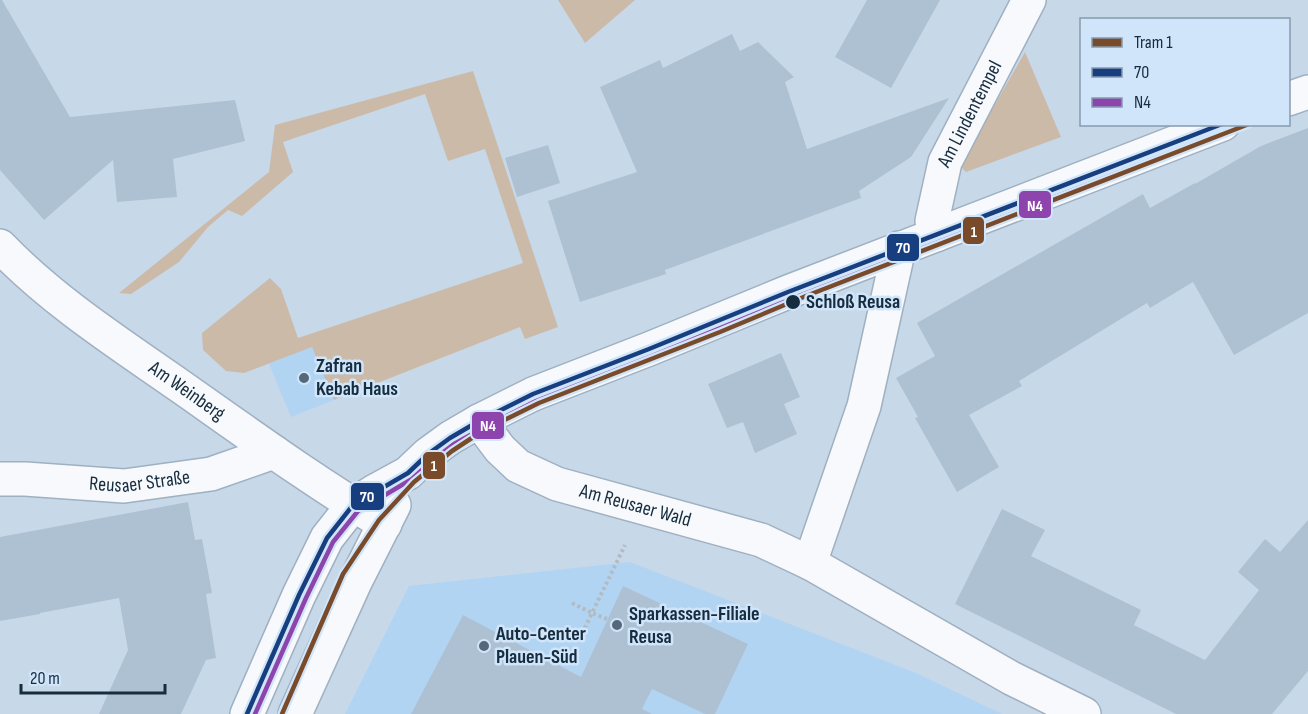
<svg xmlns="http://www.w3.org/2000/svg" width="1308" height="714" font-family="'Sofia Sans Condensed',sans-serif">
	<style>
		.built { fill: #b2d4f3 }
		.green { fill: #ccbaa9 }
		.building { fill: #aec1d3 }
		.lines { fill: none; stroke-linecap: round; stroke-linejoin: round }
		.minor-casing { stroke: #9fb0c1; stroke-width: 36 }
		.path { stroke: #b2bbc2; stroke-width: 4; stroke-dasharray: 3 3; stroke-linecap: butt }
		.minor { stroke: #f7f9fc; stroke-width: 33 }
		.bus-1-casing { stroke: #d0e5f9; stroke-width: 9 }
		.bus-2-casing { stroke: #d0e5f9; stroke-width: 9 }
		.bus-1 { stroke: #173e7e; stroke-width: 4.5 }
		.bus-2 { stroke: #8e44ad; stroke-width: 4.5 }
		.tram-1-casing { stroke: #d0e5f9; stroke-width: 9 }
		.tram-1 { stroke: #7a4b2a; stroke-width: 4.5 }
		.stop-dot { fill: #162c3f; stroke: #d0e5f9; stroke-width: 2 }
		.poi-dot { fill: #54687a; stroke: #d0e5f9; stroke-width: 2 }
		.labels { text-anchor: middle; dominant-baseline: central; stroke-width: 5; stroke-linejoin: round; paint-order: stroke }
		.street-label { font-size: 20px; fill: #162c3f; stroke: #d0e5f9 }
		.stop-label { font-size: 20px; font-weight: bold; fill: #162c3f; stroke: #d0e5f9; text-anchor: start }
		.poi-label { font-size: 20px; font-weight: bold; fill: #162c3f; stroke: #d0e5f9; text-anchor: start }
		.line-badge { stroke: #d0e5f9; stroke-width: 2 }
		.badge-label { font-size: 16px; text-anchor: middle; font-weight: bold; fill: #fff }
	</style>
	<rect width="100%" height="100%" fill="#c7d8e9"/>
	<path class="built" d="M312,346L334,400L291,417L269,364Z
		M630,562L916,673L1002,714H345L409,586Z"/>
	<path class="green" d="M558,0H635L585,43Z
		M1025,52L1061,137L966,172L962,168V162Z
		M473,71L558,327L525,339L520,327L334,400L312,347L244,373L226,371L203,350L202,333L270,278L281,289L298,338L523,263L485,149L448,161L425,94L283,142L293,172L242,216L228,210L208,227L179,262L131,294L119,293L269,172L275,125Z"/>
	<path class="building" d="M0,0H2L70,117L235,100L245,141L173,159L177,197L117,202L113,160L44,220L0,170Z
		M867,0H940L891,88L835,57Z
		M732,34L740,51L758,42L794,77L785,82L807,149L949,98L911,157L859,191L861,198L665,270L666,274L580,302L548,201L637,172L600,87L660,60L663,68Z
		M1308,128V313L1234,355L1193,282L1150,308L1147,303L1019,381L1022,386L969,415L999,467L957,492L915,418L918,417L896,378L935,356L917,323L1143,194L1150,208L1195,183V184L1261,146Z
		M548,145L560,183L517,197L505,158Z
		M781,353L800,397L784,404L797,434L755,453L743,422L727,428L708,384Z
		M188,502L195,540L202,539L212,593L206,594L216,658L206,660L181,714H99L128,650L119,598L40,613V614L0,621V537Z
		M1002,509L1045,530L1031,556L1141,610L1134,625L1205,660L1259,590L1238,572L1265,539L1280,552L1308,520V671L1272,714H1176L955,604Z
		M623,586L748,644L715,714H705L652,689L642,709L652,714H411L463,615L581,677Z"/>
	<g class="lines">
		<defs>
			<g id="minor">
				<path d="M1288,99L1308,92"/>
				<path id="s1" d="M936,235L932,221L945,162L1029,0"/>
				<path id="s2" d="M0,246C53,301 117,342 180,386C247,433 314,482 385,524"/>
				<path d="M899,248L864,406L810,563L1011,678L1084,714"/>
				<path id="s3" d="M479,421L500,449L518,466L557,484L761,540L810,563"/>
				<path id="s4" d="M0,479H25L124,486L211,474L274,452"/>
				<path d="M247,714L299,595L327,538L353,505L375,491L408,473L428,454L450,438L479,421L533,394L649,349L788,292L1223,124"/>
				<path d="M295,714L356,580L394,505"/>
			</g>
		</defs>
		<use href="#minor" class="minor-casing"/>
		<path class="path" d="M572,603L592,613L578,642
			M607,619L592,613L625,545"/>
		<use href="#minor" class="minor"/>
		<defs>
			<path id="bus-1" d="M247,714L299,595L327,538L353,505L408,473L428,454L450,438L479,421L533,394L649,349L788,292L1222,124"/>
			<path id="bus-2" d="M255,714L306,598L333,542L358,511L412,479L433,460L454,444L483,428L536,401L652,356L791,299L1226,131"/>
		</defs>
		<use href="#bus-1" class="bus-1-casing"/>
		<use href="#bus-2" class="bus-2-casing"/>
		<use href="#bus-1" class="bus-1"/>
		<use href="#bus-2" class="bus-2"/>
		<defs>
			<path id="tram-1" d="M282,714L343,574L379,520L414,482L452,451L484,430L539,403L720,332L806,296L1249,124"/>
		</defs>
		<use href="#tram-1" class="tram-1-casing"/>
		<use href="#tram-1" class="tram-1"/>
	</g>
	<circle class="stop-dot" cx="793" cy="302" r="8"/>
	<g class="poi-dot">
		<circle cx="304" cy="378" r="6"/>
		<circle cx="617" cy="625" r="6"/>
		<circle cx="484" cy="646" r="6"/>
	</g>
	<g class="labels">
		<g class="street-label">
			<text stroke="none"><textPath href="#s1" startOffset="129">Am Lindentempel</textPath></text>
			<text stroke="none"><textPath href="#s2" startOffset="237">Am Weinberg</textPath></text>
			<text stroke="none"><textPath href="#s4" startOffset="140">Reusaer Straße</textPath></text>
			<text stroke="none"><textPath href="#s3" startOffset="184">Am Reusaer Wald</textPath></text>
		</g>
		<g class="stop-label">
			<text x="806" y="302">Schloß Reusa</text>
		</g>
		<g class="poi-label">
			<text x="316" y="366">Zafran<tspan x="316" dy="23">Kebab Haus</tspan></text>
			<text x="629" y="614">Sparkassen-Filiale<tspan x="629" dy="23">Reusa</tspan></text>
			<text x="496" y="634">Auto-Center<tspan x="496" dy="23">Plauen-Süd</tspan></text>
		</g>
	</g>
	<g class="line-badge">
		<rect x="1018" y="190" width="34" height="29" rx="6" fill="#8e44ad"/>
		<rect x="962" y="216" width="23" height="29" rx="6" fill="#7a4b2a"/>
		<rect x="886" y="233" width="34" height="29" rx="6" fill="#173e7e"/>
		<rect x="471" y="411" width="34" height="29" rx="6" fill="#8e44ad"/>
		<rect x="422" y="451" width="24" height="29" rx="6" fill="#7a4b2a"/>
		<rect x="350" y="482" width="35" height="29" rx="6" fill="#173e7e"/>
	</g>
	<g class="badge-label">
		<text x="1035" y="211">N4</text>
		<text x="974" y="237">1</text>
		<text x="903" y="253">70</text>
		<text x="488" y="431">N4</text>
		<text x="434" y="471">1</text>
		<text x="367" y="502">70</text>
	</g>
	<rect x="1080" y="18" width="210" height="108" fill="#d0e5f9" stroke="#869baf" stroke-width="1.5"/>
	<rect x="1092" y="38" width="30" height="9" fill="#7a4b2a" stroke="#869baf" stroke-width="1.5"/>
	<text x="1134" y="48" font-size="18" fill="#162c3f">Tram 1</text>
	<rect x="1092" y="68" width="30" height="9" fill="#173e7e" stroke="#869baf" stroke-width="1.5"/>
	<text x="1134" y="78" font-size="18" fill="#162c3f">70</text>
	<rect x="1092" y="98" width="30" height="9" fill="#8e44ad" stroke="#869baf" stroke-width="1.5"/>
	<text x="1134" y="108" font-size="18" fill="#162c3f">N4</text>
	<path d="M21 684v9h144v-9" fill="none" stroke="#162c3f" stroke-width="3"/>
	<text x="30" y="684" font-size="18" fill="#162c3f" stroke="#d0e5f9" stroke-width="4.5" paint-order="stroke">20 m</text>
</svg>
